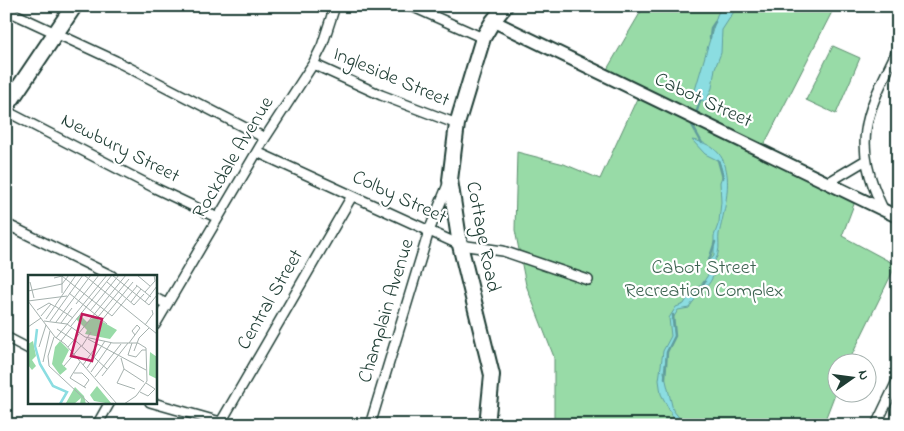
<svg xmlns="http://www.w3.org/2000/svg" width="904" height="431" font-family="'Indie Flower',sans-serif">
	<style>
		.green { fill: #98dba7; stroke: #5c8c6e }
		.water { fill: #8bdde1; stroke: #609d9c }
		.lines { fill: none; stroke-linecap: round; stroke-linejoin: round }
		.stream { stroke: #609d9c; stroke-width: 2.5 }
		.minor-casing { stroke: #1f3d34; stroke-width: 12 }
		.tertiary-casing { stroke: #1f3d34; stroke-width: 15 }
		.secondary-casing { stroke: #1f3d34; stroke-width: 18 }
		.primary-casing { stroke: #1f3d34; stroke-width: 19 }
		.minor { stroke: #fff; stroke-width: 9 }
		.tertiary { stroke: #fff; stroke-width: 11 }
		.secondary { stroke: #fff; stroke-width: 14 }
		.primary { stroke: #fff; stroke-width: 15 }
		.labels { text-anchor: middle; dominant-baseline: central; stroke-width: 4.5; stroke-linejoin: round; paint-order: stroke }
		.street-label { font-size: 20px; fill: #1f3d34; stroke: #fff }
		.park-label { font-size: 20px; fill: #3d6451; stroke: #fff }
		.inset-river { fill: none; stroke: #8bdde1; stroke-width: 2.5 }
		.inset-road { fill: none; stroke: #a5b1ae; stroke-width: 1 }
		.view { fill: #c2185b; fill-opacity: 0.15; stroke: #c2185b; stroke-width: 2.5 }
		.inset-edge { fill: none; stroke: #1f3d34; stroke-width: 2.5 }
	</style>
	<rect width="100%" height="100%" fill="#fff"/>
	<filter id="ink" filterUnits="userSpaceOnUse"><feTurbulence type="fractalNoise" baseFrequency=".02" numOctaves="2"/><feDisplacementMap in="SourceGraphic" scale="10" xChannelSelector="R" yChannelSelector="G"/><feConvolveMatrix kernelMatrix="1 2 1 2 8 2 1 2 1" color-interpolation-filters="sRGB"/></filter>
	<g filter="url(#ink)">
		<path class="green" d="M651,6H835L764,145L859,191L842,236L896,265L848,363L836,364V391L823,425H554V357L526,285L515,230L517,152L564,164L600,179L641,90L606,71L643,8Z
			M833,46L860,58L836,114L806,100Z"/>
		<path class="water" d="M722,6H751L748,10H735L722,30L721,53L715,68L712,88L706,102L693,97L717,15Z
			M692,140C742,148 727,199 719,234C718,240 720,247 718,253C718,257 714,260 714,264C714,266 716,269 715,271C711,287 696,295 689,308L678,310L672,320L675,336L667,352L664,372L673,410L685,425H677L661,394L659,380L663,351L671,336L669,318L676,307L684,304L689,295L696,293L712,269L708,263L714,256V236L719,222L721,202L720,182L723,174L719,161L705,154Z"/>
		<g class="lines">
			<path class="stream" d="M710,38L711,28L715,22
				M696,114L701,98
				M693,122L692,125L702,143
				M718,160L723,178
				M710,265L708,263L715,242
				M693,294L705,282
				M665,378L667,352L675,336L673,315"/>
			<defs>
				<path id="minor" d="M411,6L483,38
					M6,10L116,61L265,138
					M313,64L381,95L457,124
					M6,111L155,188L218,218
					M257,152L460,245L503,251L588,280
					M829,182L866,160
					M883,209C850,139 867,113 898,49
					M6,224L112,276
					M155,298L167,304
					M155,325L265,138L313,64L322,46L335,6
					M6,337L29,349
					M150,402L231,425
					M221,422L352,196
					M97,425L110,402
					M370,425L429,231L449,182
					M876,425L898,379"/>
				<path id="tertiary" d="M493,21L898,217"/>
				<path id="secondary" d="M487,425L492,375L460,245L450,180L457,124L483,38L493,21L505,6"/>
				<path id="primary" d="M6,107L74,6"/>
			</defs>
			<use href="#minor" class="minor-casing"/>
			<use href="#tertiary" class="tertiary-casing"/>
			<use href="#secondary" class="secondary-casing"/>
			<use href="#primary" class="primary-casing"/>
			<use href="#minor" class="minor"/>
			<use href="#tertiary" class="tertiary"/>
			<use href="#secondary" class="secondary"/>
			<use href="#primary" class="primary"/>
		</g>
	</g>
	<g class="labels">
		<g class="street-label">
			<text transform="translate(391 78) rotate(23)">Ingleside Street</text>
			<text transform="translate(703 101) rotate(25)">Cabot Street</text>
			<text transform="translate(120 149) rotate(27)">Newbury Street</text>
			<text transform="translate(234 158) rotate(-59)">Rockdale Avenue</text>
			<text transform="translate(399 198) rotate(25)">Colby Street</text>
			<text transform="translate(482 237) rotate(79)">Cottage Road</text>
			<text transform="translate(271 300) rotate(-60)">Central Street</text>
			<text transform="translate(387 311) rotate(-73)">Champlain Avenue</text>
		</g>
		<g class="park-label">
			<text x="704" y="268">Cabot Street<tspan x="704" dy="23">Recreation Complex</tspan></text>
		</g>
	</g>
	<g transform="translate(28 275)">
		<rect width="129" height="129" fill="#fff"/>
		<path d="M52,40L59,47L66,42L89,55L82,64L57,59L59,55L48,44ZM5,66L8,81L4,85L8,91L4,95L0,90V69ZM32,66L41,75L34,89L39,94L32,100L24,89L27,72ZM122,77L129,82V104L121,100ZM69,111L83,128V129L66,126L62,120ZM47,112L56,121L58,129H52L53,123L46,129L38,128Z" fill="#98dba7"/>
		<path class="inset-river" d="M9,54L7,71L12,89L25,111L39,117L32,129"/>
		<path class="inset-road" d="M34,0V18M56,0L129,59M84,0L121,30L129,20M109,0L122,11M26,3L34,1L84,41L109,11M2,7L6,23M79,7L106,30L116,19M108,10L123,22M0,16L34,9L41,0M117,17L127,6L126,0M41,18L79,49M0,26L39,21M0,26L27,62L37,69L89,129M103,27L113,14M117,27L129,11M48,29L71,0M27,31L45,43M9,35L21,28L26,31M62,36L91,0M13,41L23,29M70,42L101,4M18,44L48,0M74,45L105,7M16,46L39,49L57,62L85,68H110M22,46L55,0M28,47L63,0M33,48L44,33M117,50L125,39L124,35M43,51L84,0M0,52L13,43M29,54L49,67L79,94M51,58L98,0M26,62L20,81L21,91L62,129M28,63L79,0M60,64L118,95M33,66L44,52M101,68L112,53L109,50L104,56L107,60M104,68L100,80L108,82L114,75H118M54,71L63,57M11,72L18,50M40,72L51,59M106,76L111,63L121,53M93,83L96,94L116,107M15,87L22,56M52,87L42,103L58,113M55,90L70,69M36,91L53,71M59,93L77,66M96,94L89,108L107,114M63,97L83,68M46,98H54L61,105L56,112M74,101L100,68M67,102L93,69M112,117L120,121L127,114L118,108M96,129L108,121L119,106L118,73L110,68"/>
		<path class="view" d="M54,39L74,44L64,86L43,81Z"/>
		<rect width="129" height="129" class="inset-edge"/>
	</g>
	<rect width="904" height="431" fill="none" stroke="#fff" stroke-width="25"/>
	<rect x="12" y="12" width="879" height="406" fill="none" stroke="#1f3d34" stroke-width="2" filter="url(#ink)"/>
	<g transform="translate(852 378) rotate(76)"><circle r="24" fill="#ffffff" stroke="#a5b1ae"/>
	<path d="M0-4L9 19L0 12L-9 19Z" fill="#1f3d34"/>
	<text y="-8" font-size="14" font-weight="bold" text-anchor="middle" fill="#1f3d34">N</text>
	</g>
</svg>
